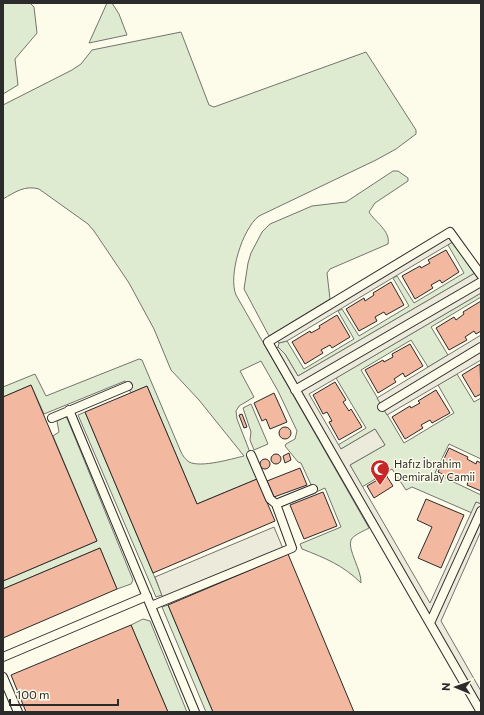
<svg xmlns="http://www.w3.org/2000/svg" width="484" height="715" font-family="Commissioner,sans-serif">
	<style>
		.green { fill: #deebd1; stroke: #74746e }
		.parking { fill: #eceadb; stroke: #74746e }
		.building { fill: #f2b8a0; stroke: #2b2b2b }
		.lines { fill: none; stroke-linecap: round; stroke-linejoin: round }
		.minor-casing { stroke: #2b2b2b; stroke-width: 10 }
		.minor { stroke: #fdfbea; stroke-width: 8 }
		.labels { text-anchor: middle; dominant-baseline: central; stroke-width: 3; stroke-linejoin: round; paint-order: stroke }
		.poi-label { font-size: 11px; fill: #2b2b2b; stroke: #fdfbea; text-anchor: start }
	</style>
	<rect width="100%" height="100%" fill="#fdfbea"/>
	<path class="green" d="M3,3H30L34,7L37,33L15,59L18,85L3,94Z
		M107,3H112L119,14L127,35L89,43Z
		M181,32L209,105L214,107L366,52L416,130V134L396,149L376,160L259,216C242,229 228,276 236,295L369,528C364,531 353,535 351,540C347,549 362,571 361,583C343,565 325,558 302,549L300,544L341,527L325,488L316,492L313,489L301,463L298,462L285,446L286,444L295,439L297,431L278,391L261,361L240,371L254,397L239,406L236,411L237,419L251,455L257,479L197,504L147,386L131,393L125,381L44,414L31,385L3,397V387L35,374L46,396L139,359L142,360L181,452C183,456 185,459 189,462C201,468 231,459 244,456L199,400L171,370L154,329L129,283L94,231L88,224L39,189C25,185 15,192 3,199V105L72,70L81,64L92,50Z
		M393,171H398L408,178V181L375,203L369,212C374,221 391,231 388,244L330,269L327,273L330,299L269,336L244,289L248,263L251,253L262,232L270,224L312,206L346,202Z
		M452,242L475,273L298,376L285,354L278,347L279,343L287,341L304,369L354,339L338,311L342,309L359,336L409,306L393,278L397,276L414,303L464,273L448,245Z
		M481,293V297L431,327L448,355L428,367L411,340L361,370L404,443L454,413L438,385L457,374L474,402L481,398V459L449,444L435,473L481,495V504L476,502L472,513L412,487L406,490L392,469L362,487L350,465L385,445L375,429L341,449L338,445L366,428L336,378Z
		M251,404L268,444L254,450L250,440L251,432L243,408Z
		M85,412L153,573L162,595L156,597L78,415Z
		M65,417L67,418L133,580L131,584L117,589L100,548L3,589V581L97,541L53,436L59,432L57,421Z
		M168,605L213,712H206L162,607Z
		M143,619L150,621L187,712H168L131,625Z"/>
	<path class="parking" d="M450,232L456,240L287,341L279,343L275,337Z
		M475,273L481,282V293L309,394L341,449L375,429L385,445L350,465L430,603L476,502L481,504V531L441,621L481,691V712L272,350L278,347L285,354L298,376Z
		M481,335V360L387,415L377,398Z
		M274,527L284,551L164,601L155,577Z"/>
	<path class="building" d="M446,250L459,272L442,283L440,280L431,285L433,288L415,299L402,276L420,266L421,268L430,263L428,260Z
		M391,282L404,305L386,315L384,312L375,317L377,321L359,331L346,309L364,298L365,301L374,295L373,293Z
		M481,301V331L476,334L474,331L465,337L467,340L449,350L436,328L454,317L456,320L464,314L463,312Z
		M337,315L350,337L332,348L330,345L321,350L323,353L305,364L292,342L310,331L311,333L320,328L319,326Z
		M410,344L423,366L405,377L403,373L394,379L396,382L378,393L365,370L383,360L384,362L393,357L392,354Z
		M480,364L481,394L475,397L462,375Z
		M335,382L346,400L343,402L349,411L351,409L362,427L339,440L329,422L332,421L327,412L323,414L313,395Z
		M31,385L97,541L3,581V397Z
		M147,386L197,504L257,479L275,521L153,573L85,412Z
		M436,390L450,413L432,423L430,420L421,425L423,428L405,439L392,417L410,406L411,408L420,403L418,401Z
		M274,393L287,422L270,429L266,419L262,421L254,403Z
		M242,414L247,427L244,428L239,415Z
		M279 433a6 6 0 1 1 12 0a6 6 0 1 1-12 0Z
		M449,448L468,457L467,459L476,464L477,461L481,463V491L467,485L468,482L459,477L457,481L438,472Z
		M289,453L291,460L285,463L283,456Z
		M271 459a5 5 0 1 1 10 0a5 5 0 1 1-10 0Z
		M260 464a5 5 0 1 1 10 0a5 5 0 1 1-10 0Z
		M300,468L307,485L274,497L267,481Z
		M386,475L393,486L374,498L367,486Z
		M323,492L337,526L304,539L290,505Z
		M426,499L464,515L441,568L418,558L432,527L417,520Z
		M100,548L117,589L3,638V589Z
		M288,554L354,712H213L168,605Z
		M131,625L168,712H26L11,675Z"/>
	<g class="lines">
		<defs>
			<path id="minor" d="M481,275L450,232L268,342L481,712
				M295,390L481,282
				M382,407L481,347
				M69,410L195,712
				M52,418L128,386
				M251,455L270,499L276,504
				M151,606L292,548L276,504L313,489
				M430,623L481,511
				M3,657L147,596
				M3,677L18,712"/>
		</defs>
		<use href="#minor" class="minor-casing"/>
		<use href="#minor" class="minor"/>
	</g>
	<defs>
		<symbol id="mosque-pin" viewBox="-11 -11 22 30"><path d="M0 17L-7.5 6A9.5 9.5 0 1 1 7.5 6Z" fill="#c62828" stroke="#fdfbea"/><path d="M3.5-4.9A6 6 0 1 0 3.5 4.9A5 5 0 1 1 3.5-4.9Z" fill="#fff"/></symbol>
	</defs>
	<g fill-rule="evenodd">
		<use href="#mosque-pin" x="369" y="458" width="22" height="30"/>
	</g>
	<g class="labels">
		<g class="poi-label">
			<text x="394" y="463">Hafız İbrahim<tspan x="394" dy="13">Demiralay Camii</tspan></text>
		</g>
	</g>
	<rect width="484" height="715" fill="none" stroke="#2b2b2b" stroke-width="8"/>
	<g transform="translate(456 687) rotate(272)" stroke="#fdfbea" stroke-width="3" paint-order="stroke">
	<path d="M0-3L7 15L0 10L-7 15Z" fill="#2b2b2b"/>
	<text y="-6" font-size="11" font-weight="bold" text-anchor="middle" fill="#2b2b2b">N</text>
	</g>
	<path d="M10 699v6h108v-6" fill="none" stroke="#2b2b2b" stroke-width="2"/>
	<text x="16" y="699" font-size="12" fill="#2b2b2b" stroke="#fdfbea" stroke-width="3" paint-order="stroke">100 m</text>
</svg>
